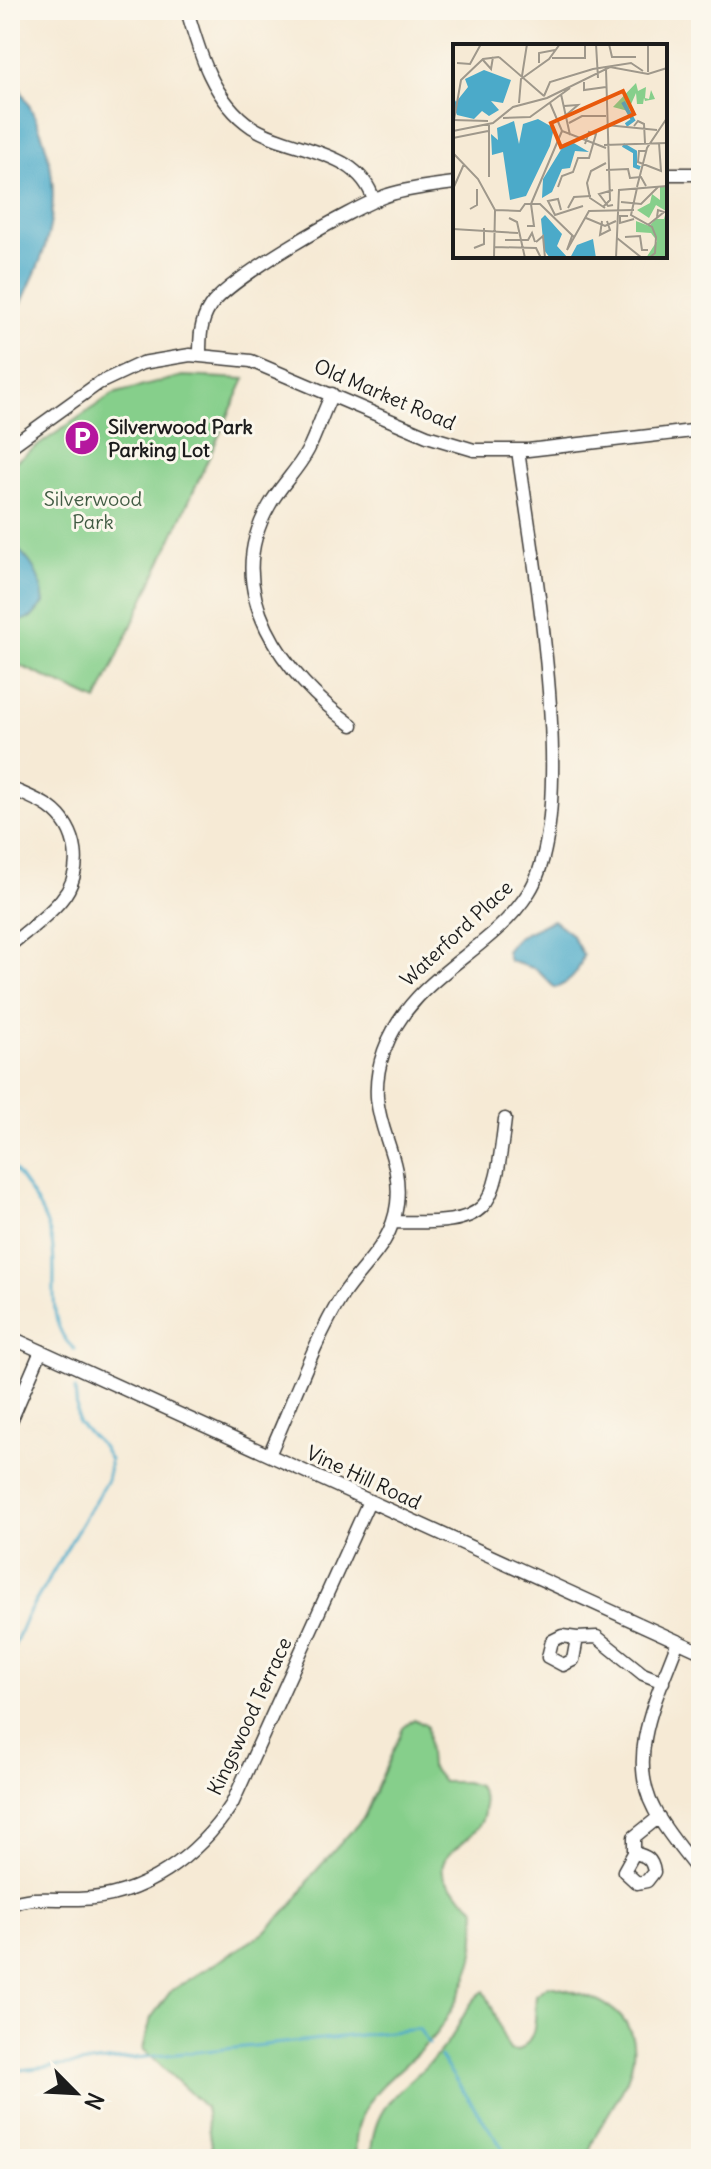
<svg xmlns="http://www.w3.org/2000/svg" width="711" height="2169" font-family="Delius,sans-serif">
	<style>
		.green { fill: #86cf8b; stroke: #517654; stroke-width: 2 }
		.water { fill: #4baac9; stroke: #346372; stroke-width: 2 }
		.lines { fill: none; stroke-linecap: round; stroke-linejoin: round }
		.stream { stroke: #4baac9; stroke-width: 3 }
		.minor-casing { stroke: #3d3b38; stroke-width: 15 }
		.minor { stroke: #fff; stroke-width: 12 }
		.labels { text-anchor: middle; dominant-baseline: central; stroke-width: 6; stroke-linejoin: round; paint-order: stroke }
		.street-label { font-size: 20px; fill: #1c1c1c; stroke: #fbf7ec }
		.poi-label { font-size: 20px; font-weight: bold; fill: #1c1c1c; stroke: #fbf7ec; text-anchor: start }
		.park-label { font-size: 20px; fill: #415b43; stroke: #fbf7ec }
		.inset-river { fill: none; stroke: #4baac9; stroke-width: 4 }
		.inset-road { fill: none; stroke: #9f988b; stroke-width: 2 }
		.view { fill: #e8590c; fill-opacity: 0.15; stroke: #e8590c; stroke-width: 4 }
		.inset-edge { fill: none; stroke: #1c1c1c; stroke-width: 4 }
	</style>
	<rect width="100%" height="100%" fill="#fbf7ec"/>
	<filter id="ink" filterUnits="userSpaceOnUse"><feTurbulence type="fractalNoise" baseFrequency=".0125" numOctaves="2"/><feDisplacementMap in="SourceGraphic" scale="16" xChannelSelector="R" yChannelSelector="G"/><feConvolveMatrix kernelMatrix="1 2 1 2 8 2 1 2 1" color-interpolation-filters="sRGB"/></filter>
	<filter id="wash" filterUnits="userSpaceOnUse"><feTurbulence type="fractalNoise" baseFrequency=".006" numOctaves="4" result="noise"/><feDisplacementMap in="SourceGraphic" scale="32" xChannelSelector="R" yChannelSelector="G"/><feGaussianBlur stdDeviation="1.8" result="paint"/><feColorMatrix in="noise" values="0 0 0 0 0 0 0 0 0 0 0 0 0 0 0 0 0 1.4 0 .05"/><feComposite in="paint" operator="in"/></filter>
	<g filter="url(#wash)">
		<rect width="100%" height="100%" fill="#f6ead5"/>
		<path class="green" d="M183,376L245,379L97,701L10,661V465L113,394Z
			M414,1719L427,1726L430,1766L443,1782H465L478,1786C507,1841 427,1844 445,1878C451,1889 467,1900 476,1909C475,1925 476,1943 473,1958C467,1982 450,2017 434,2036C399,2078 350,2093 356,2159H213L205,2107L143,2049L151,2018L171,1991L264,1933L294,1903L313,1874L364,1817L403,1728Z
			M548,1986C610,1996 657,2024 621,2092C609,2115 593,2134 587,2159H371C371,2093 415,2087 448,2042C460,2027 467,2001 484,1991C496,2010 498,2031 510,2050L517,2051C540,2037 534,2018 536,1995Z"/>
		<path class="water" d="M503,10H591C554,25 540,25 503,10Z
			M10,73C56,141 68,207 31,282C25,295 20,310 10,319Z
			M10,543C32,559 41,576 44,603L32,617L18,622L10,615Z
			M553,920L571,934L583,955C579,972 572,982 555,988L536,969L509,961L506,951L517,937Z"/>
		<g class="lines">
			<path class="stream" d="M10,1164C27,1187 47,1213 52,1242C59,1279 43,1322 74,1349
				M10,1655L27,1616L107,1480L110,1460L102,1446L78,1423L75,1389
				M440,2057L510,2159
				M10,2071L419,2029L429,2044"/>
		</g>
	</g>
	<g filter="url(#ink)">
		<g class="lines">
			<defs>
				<path id="minor" d="M187,10C199,52 213,101 252,127C291,152 359,148 374,201
					M665,174H701
					M200,355C200,338 200,322 210,307C229,278 353,207 388,195C410,188 432,186 455,183
					M332,394C323,412 317,432 308,450C297,471 280,486 269,506C220,591 284,676 352,725
					M10,447L99,383L142,363L190,355L251,361L427,436L474,450H528L701,430
					M10,788C23,794 37,799 49,807C79,828 85,872 61,900C47,917 27,931 10,945
					M393,1222C492,1225 494,1213 505,1119
					M10,1337L701,1652
					M10,1423L41,1351
					M269,1455C292,1405 313,1343 342,1296C363,1264 392,1245 397,1204C404,1145 360,1119 384,1051C412,974 489,955 529,892C581,810 531,550 518,450
					M577,1638L562,1636L552,1641L548,1657L563,1665L573,1660L577,1638L597,1637L643,1674L663,1682
					M678,1641C659,1693 625,1755 654,1809C666,1833 686,1854 701,1875
					M634,1853L624,1871L637,1883L647,1881L654,1872C652,1859 647,1856 634,1853V1837L659,1817
					M10,1905C30,1895 56,1900 78,1899C143,1898 198,1856 232,1804L369,1501"/>
			</defs>
			<use href="#minor" class="minor-casing"/>
			<use href="#minor" class="minor"/>
		</g>
	</g>
	<defs>
		<symbol id="parking-disc" viewBox="-11 -11 22 22"><circle r="9.5" fill="#b5179e" stroke="#fbf7ec"/><path d="M-3.5-5.5H1a3.5 3.5 0 0 1 0 7H-1V5.5H-3.5ZM-1-3.4V-.6H.8a1.4 1.4 0 0 0 0-2.8Z" fill="#fff"/></symbol>
	</defs>
	<g fill-rule="evenodd">
		<use href="#parking-disc" x="62" y="418" width="40" height="40"/>
	</g>
	<g class="labels">
		<g class="street-label">
			<text transform="translate(385 394) rotate(23)">Old Market Road</text>
			<text transform="translate(456 933) rotate(-43)">Waterford Place</text>
			<text transform="translate(364 1477) rotate(25)">Vine Hill Road</text>
			<text transform="translate(249 1716) rotate(-65)">Kingswood Terrace</text>
		</g>
		<g class="poi-label">
			<text x="108" y="426">Silverwood Park<tspan x="108" dy="23">Parking Lot</tspan></text>
		</g>
		<g class="park-label">
			<text x="93" y="498">Silverwood<tspan x="93" dy="23">Park</tspan></text>
		</g>
	</g>
	<g transform="translate(453 44)">
		<rect width="214" height="214" fill="#f6ead5"/>
		<path d="M183,39L185,47L193,43L192,54L196,55L198,46L202,55L192,57L191,54L190,60H184L183,49L175,67L160,63ZM207,143H214V212L193,214L204,197L198,189L183,188V177L196,182L203,175H211L213,167L203,161L196,174L184,166L197,159L199,150L207,156Z" fill="#86cf8b"/>
		<path d="M31,26L58,36L50,59L38,57L46,66L36,72L29,67L21,75L4,71L0,61V52L3,58L15,43L12,35ZM85,75L101,84L97,102L73,152L57,156L50,108L39,111L38,90L45,96L44,84L61,77L66,100L70,80ZM119,98L136,108L122,107L117,124L109,125L99,148L89,154L90,135L112,99ZM92,171L109,190L104,202L115,214H97L91,206L88,175ZM140,195L143,214H117L124,201Z" fill="#4baac9"/>
		<path class="inset-river" d="M170,58L180,76L173,81M170,101L182,108V122L187,124"/>
		<path class="inset-road" d="M143,0L145,34M156,0L159,13H183M195,0V28M46,13L91,52M99,14H132V0M30,16L38,25L40,13M4,19L17,20L28,0M86,19V9L102,6M69,32L74,0M131,38V46L153,43M108,50L117,91M91,52L97,38L140,25L178,19L190,27M66,59L68,35L96,15L107,0M97,59L109,87L153,104M111,62L125,61L112,72M50,74L77,73L117,44M0,76L35,77M1,76L8,36L30,15L46,13M116,79L129,72H153M36,80V133M153,81L204,86M181,82L185,77L191,80L192,99M0,87L40,79L60,63L94,54L157,23L195,30L214,24M0,94L35,87M151,101L214,99M193,107H186L185,118L208,127L206,99M0,109L25,135L42,166L41,214M153,126L175,125L177,134L188,133L193,142M105,143L109,132L120,128L125,114H136L143,90L136,88L132,100M184,143L194,104L214,74M184,144L178,171L199,183L203,193L202,209L196,214M0,145L11,120M168,158L188,160L205,143M78,160L109,87M160,161L155,162L146,150L160,146M150,163L157,156L153,25M115,164L121,153L138,152M152,164L137,154L134,139L138,127L153,119M17,165L24,161V145M42,166L67,167L72,160H87L121,193M108,166L105,155L95,157L102,171L130,162M175,172H167V179L181,175M56,174L64,178L72,214M133,174L152,182L163,177M149,177L147,191L157,186L154,177M195,181L211,168L205,166L204,173M74,182H81L78,160M0,185L65,189M119,192L114,206L136,167L181,166M172,193L187,192L189,206H195M164,194L189,214M52,196H75L79,189L82,198M83,198L90,192L92,214M41,203L83,204L88,214M21,204L31,200V184M163,214L166,146L214,142"/>
		<path class="view" d="M170,47L181,70L108,103L98,79Z"/>
		<rect width="214" height="214" class="inset-edge"/>
	</g>
	<rect width="711" height="2169" fill="none" stroke="#fbf7ec" stroke-width="40"/>
	<g transform="translate(76 2093) rotate(114)" stroke="#fbf7ec" stroke-width="6" paint-order="stroke">
	<path d="M0-6L14 30L0 20L-14 30Z" fill="#1c1c1c"/>
	<text y="-12" font-size="22" font-weight="bold" text-anchor="middle" fill="#1c1c1c">N</text>
	</g>
</svg>
